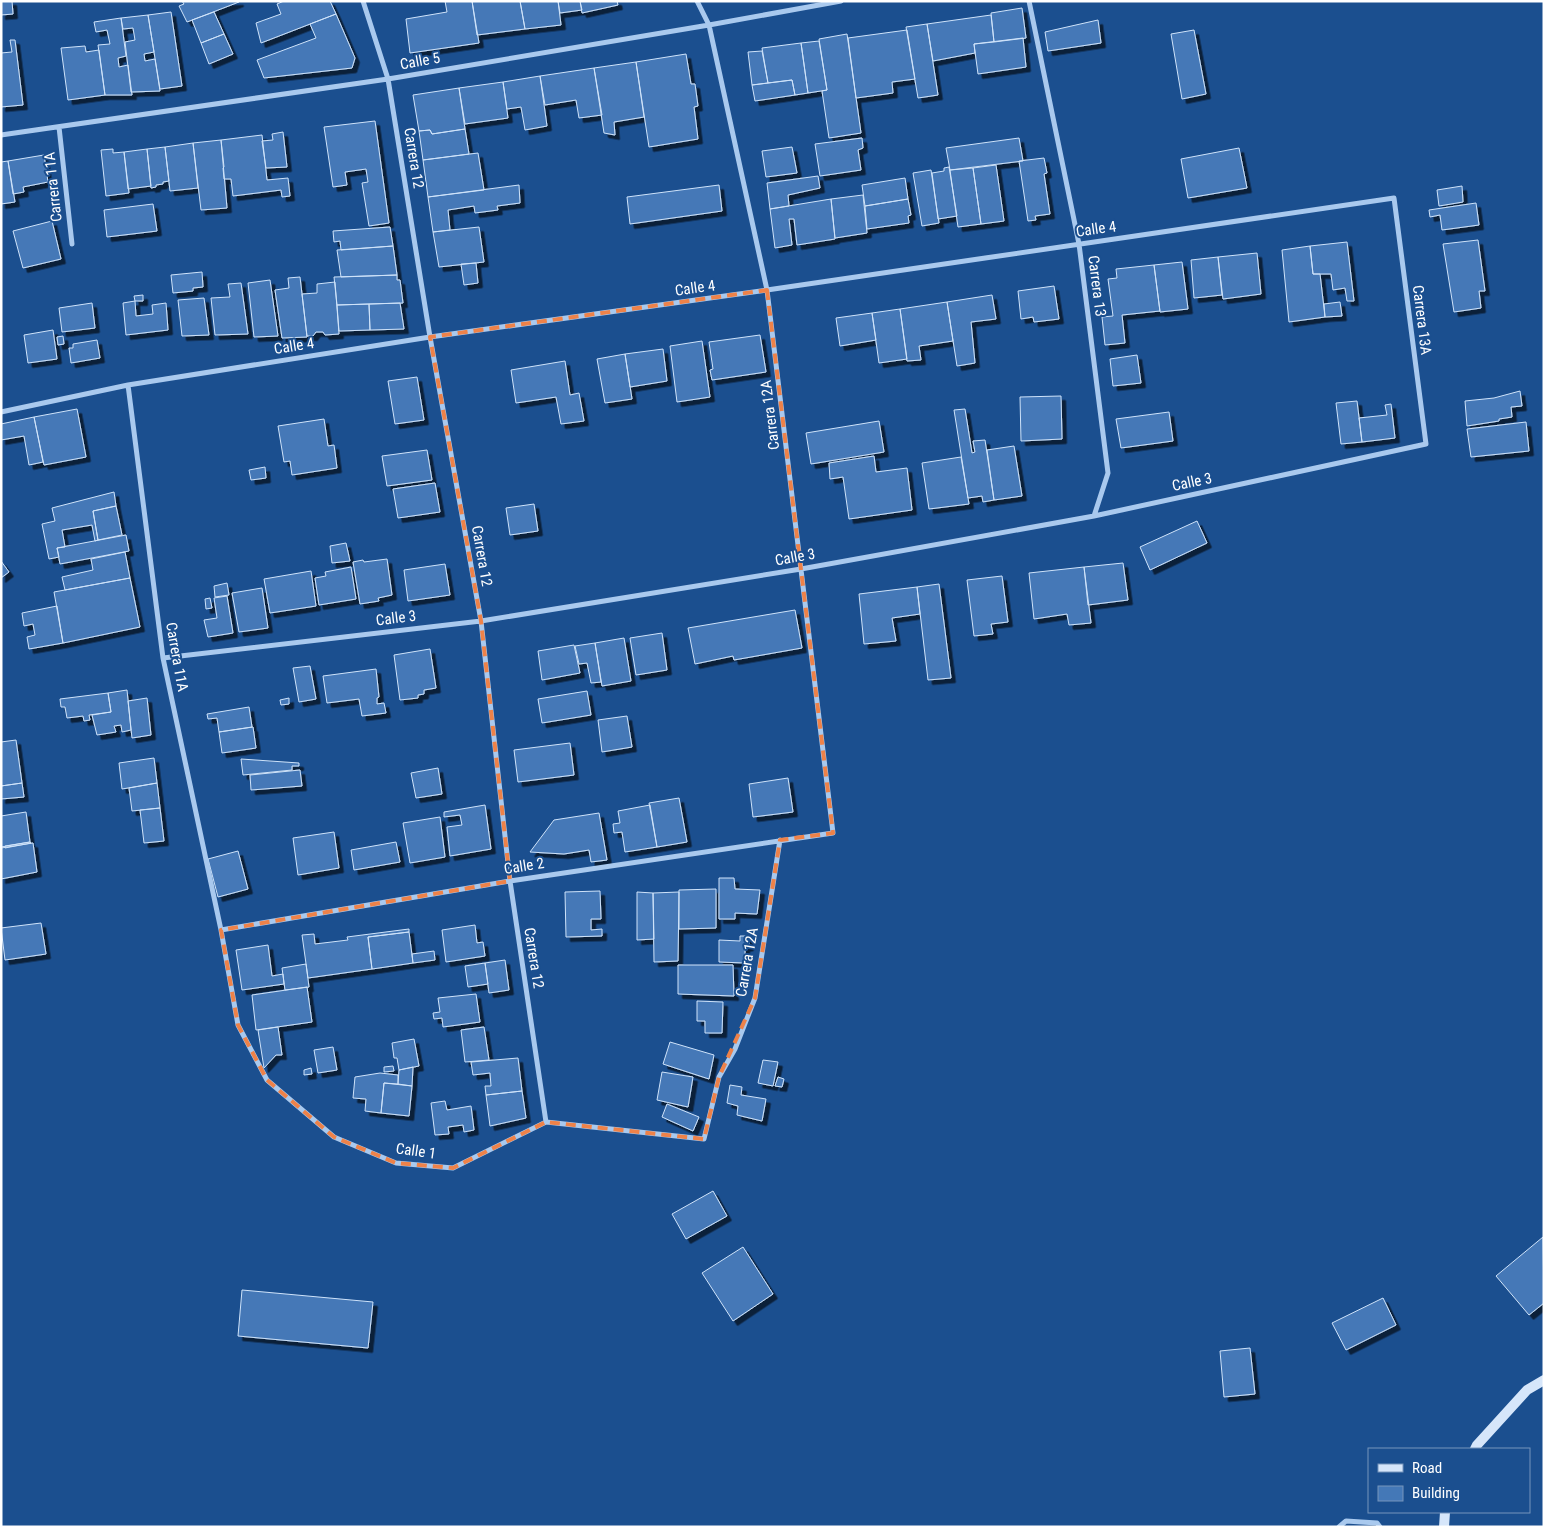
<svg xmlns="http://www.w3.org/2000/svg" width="1545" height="1528" font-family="'Roboto Condensed',sans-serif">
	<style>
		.building { fill: #4478b7; stroke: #cfe3fa; filter: url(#shadow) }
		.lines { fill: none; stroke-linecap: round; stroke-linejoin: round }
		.street { stroke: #a9c9ee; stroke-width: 5 }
		.secondary { stroke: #d6e6fa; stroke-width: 10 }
		.marked { fill: none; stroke: #ee8249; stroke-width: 4; stroke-dasharray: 10 6; stroke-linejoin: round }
		.labels { text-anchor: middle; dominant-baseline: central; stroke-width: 4; stroke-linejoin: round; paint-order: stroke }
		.street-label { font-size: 15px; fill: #fff; stroke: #1b4f8f }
	</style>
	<defs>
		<filter id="shadow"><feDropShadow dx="4.5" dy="4.5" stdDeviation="0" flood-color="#0009"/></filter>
	</defs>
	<rect width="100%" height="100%" fill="#1b4f8f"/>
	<path class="building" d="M1,1H12L13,14L1,15Z
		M182,1H239V2L187,22L179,6L184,4Z
		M284,1H330L336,14L261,43L256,23L281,14L277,4Z
		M445,1H472L479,43L410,53L406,19L447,12Z
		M472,1H520L525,29L477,35Z
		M520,1H558L561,25L525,29Z
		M558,1H580L582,10L560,13Z
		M580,1H617L618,5L582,13Z
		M1022,8L1026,38L994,42L991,13Z
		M171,12L182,86L160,89L148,15Z
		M214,12L224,34L201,43L192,20Z
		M336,14L355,58L352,68L264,78L257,60L316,38L310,24Z
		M148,15L154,52L144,54L145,61L155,59L160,91L131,92L125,42L135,40L133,28L123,29L121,18Z
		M991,15L994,42L974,44L975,53L933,61L927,24Z
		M121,18L126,56L118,58L119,67L128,65L132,95H105L98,45L110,44L107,30L96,32L94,22Z
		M1098,20L1101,43L1048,51L1045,32Z
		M927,24L938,95L918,98L906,27Z
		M907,30L915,79L892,82L893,93L856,98L848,38Z
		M1194,30L1206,94L1182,99L1171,34Z
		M224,34L233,54L209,64L201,43Z
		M847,34L861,133L829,138L822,91L827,90L819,39Z
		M1023,38L1026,67L978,74L974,44Z
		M10,40H15L23,105L1,107V53L12,52Z
		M819,41L827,90L808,93L801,43Z
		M801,43L808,93L795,95L792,80L768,83L762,48Z
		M85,46L86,52L99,50L105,95L68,100L61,48Z
		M762,51L768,83L752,85L748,52Z
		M686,54L691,84H695L698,106L694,107L698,139L649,147L636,62Z
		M636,62L644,117L614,122L615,135L604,133L594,68Z
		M594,68L602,115L579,118L576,100L545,105L540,76Z
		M540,76L547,126L525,130L521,107L507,109L503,82Z
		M792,80L795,95L755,101L752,85Z
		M503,82L508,118L465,124L459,88Z
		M459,88L465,129L432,134L430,130L419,131L413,95Z
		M375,121L389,223L369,226L362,183L368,182L366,169L345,172L347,185L333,187L324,127Z
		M465,129L469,154L423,160L419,131L430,130L432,134Z
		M283,132L287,167L266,168L262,141L273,140L272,134Z
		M262,135L267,180L288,178L290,196L282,197L281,190L233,196L231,179H224L223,168L224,167L221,140Z
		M862,138L863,148L858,150L861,170L820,176L815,144Z
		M1019,138L1023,161L950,170L946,148Z
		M221,140L227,208L201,210L193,143Z
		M193,143L198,188L170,191L165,147Z
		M165,147L169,181L163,182V184L156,185V187L151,188L147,149Z
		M792,147L797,173L766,177L762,151Z
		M1239,148L1247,188L1188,198L1181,159Z
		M113,149V153L124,152L129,193L106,196L101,150Z
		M147,149L151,186L128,189L124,152Z
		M478,153L484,190L428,197L423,160Z
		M44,155L48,182L23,187L24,192L13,194L8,161Z
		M1044,158L1047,173L1044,174L1050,214L1035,216L1036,220L1028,221L1019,161Z
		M8,161L15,202L1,204V162Z
		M996,165L1004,221L981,224L973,168Z
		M949,167L957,216L938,219L932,173L944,171V168Z
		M973,168L981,224L958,227L950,170Z
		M931,170L939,223L922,226L913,173Z
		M818,176L820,188L788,195L789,206L770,209L767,183Z
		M905,178L908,199L865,206L862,185Z
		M519,185L520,203L497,206L498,210L475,213L474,206L448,210L450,230L433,232L428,197Z
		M719,185L722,211L630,224L627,197Z
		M1462,186L1463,202L1439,206L1437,190Z
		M863,195L867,233L835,238L831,199Z
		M831,199L835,239L797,245L794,219H789L792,245L775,248L770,209Z
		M908,199L911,215L908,216L909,223L867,229L865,206Z
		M1476,203L1479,225L1442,230L1440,215L1430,217L1429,210Z
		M153,204L157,231L107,237L104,210Z
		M52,221L61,259L23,268L13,231Z
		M390,227L393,246L341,250L340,241L334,242L333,231Z
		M479,227L484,262L439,267L433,232Z
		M1478,240L1485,291H1479L1481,308L1454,312L1443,244Z
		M1347,242L1354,301H1347L1345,288L1333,290L1331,274H1313L1310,246Z
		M393,246L397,275L341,277L337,250Z
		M1310,246L1313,274H1320L1325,317L1289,322L1282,250Z
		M1257,253L1261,294L1223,299L1218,257Z
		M1218,257L1222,295L1194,298L1191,260Z
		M1182,262L1188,309L1160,312L1154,265Z
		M476,263L478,283L464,285L461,264Z
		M1154,265L1160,311L1122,315L1125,343L1105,345L1102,317L1113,316L1108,279L1117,278L1116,269Z
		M202,272L203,287L193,288V291L173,293L171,275Z
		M397,275V280H400L403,303L337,305L334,277Z
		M300,277L307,337L282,338L275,290L289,288L288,278Z
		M270,280L278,336L254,337L248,283Z
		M335,282L339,334L325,335L323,332H316L313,336H307L302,294L317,293V284Z
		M241,283L248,334L215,335L211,298L230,297L228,284Z
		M1054,286L1059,319L1034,322L1033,317L1021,319L1018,291Z
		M143,295V301H135L134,296Z
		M992,295L996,319L971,322L975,363L957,366L947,302Z
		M204,298L209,335L182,336L178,300Z
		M135,301L136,316L153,314L152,305L166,303L168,330L126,335L123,303Z
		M947,302L953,341L919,346L921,360L907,361L900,309Z
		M1340,302L1342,316L1325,317L1324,304Z
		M92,303L95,328L62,332L59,308Z
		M400,303L404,329L370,330L369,304Z
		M369,304L370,330L339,331L337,305Z
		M900,309L907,359L879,363L872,313Z
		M872,313L876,340L840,346L836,318Z
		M53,330L57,359L28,363L24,335Z
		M760,335L766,372L712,380L710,370L713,369L709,342Z
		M63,336L64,344L58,345L57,337Z
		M97,340L100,358L71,363L69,348H73V344Z
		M702,341L710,397L677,402L670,346Z
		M663,349L667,381L630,387L625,354Z
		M625,354L632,399L605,403L597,359Z
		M1137,355L1141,383L1113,386L1110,359Z
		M565,361L570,395L579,393L584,421L561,424L556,397L516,403L511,370Z
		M417,377L424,420L395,424L388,381Z
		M1520,391L1522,406L1511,407L1512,417L1499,419V421L1467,426L1465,401L1494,398Z
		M1061,396L1062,439L1021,441L1020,397Z
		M1357,401L1362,442L1341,444L1336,403Z
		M1391,404L1395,438L1362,442L1359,418L1387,415L1385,405Z
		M77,409L86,457L44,465L34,417Z
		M965,409L972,453L975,452L973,441L985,440L994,500L983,502L982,496L968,498L954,410Z
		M1169,412L1173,441L1121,448L1116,419Z
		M34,417L43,462L29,465L24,436L1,440V424Z
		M324,419L328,446L334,445L337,468L292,475L290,461L284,462L278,426Z
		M879,421L884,452L811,464L806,433Z
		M1526,422L1529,451L1471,457L1467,429Z
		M1014,446L1022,496L994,500L987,450Z
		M427,450L432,480L387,486L382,456Z
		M874,456L876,472L907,468L912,510L849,519L843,477L830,479L829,463Z
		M961,457L969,504L929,509L922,463Z
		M265,467L266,478L251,480L249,470Z
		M435,483L440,512L398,518L393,489Z
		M114,492L116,506L93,511L98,540L95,541L92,525L62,530L65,547L57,548L59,557L49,559L42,524L55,521L52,508Z
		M534,504L538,531L510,535L506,508Z
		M116,506L122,535L98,540L93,511Z
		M1197,521L1207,543L1150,570L1140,547Z
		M126,535L129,551L60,564L57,548Z
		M346,543L350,561L332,563L330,546Z
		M125,552L130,578L65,590L62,577L93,570L91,559Z
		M387,559L392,595L378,598L379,601L360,604L353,562L363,560L364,562Z
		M1,561L9,572L1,578Z
		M1123,563L1128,600L1088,605L1084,567Z
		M445,564L450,595L408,601L404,570Z
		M351,567L356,599L319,605L315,578L326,576L325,572Z
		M1084,567L1091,623L1069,625L1067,614L1034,619L1029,573Z
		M311,571L316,606L270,613L264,579Z
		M1002,576L1008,622L991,624L993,634L974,636L967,580Z
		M130,578L140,627L63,643L54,592Z
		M227,583L229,595L215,597L214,586Z
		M939,584L951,678L928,680L917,587Z
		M917,587L920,614L892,618L896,641L864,644L859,594Z
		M262,588L268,628L239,632L232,593Z
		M227,596L233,633L208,637L204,620L217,618L214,598Z
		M210,598L212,608L206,609L205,599Z
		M57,606L63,643L29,649L27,637L35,635L33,624L24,626L22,613Z
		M795,610L802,648L734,660L733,656L695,664L688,628Z
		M662,633L667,670L636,675L630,638Z
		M624,638L631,681L602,686L595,643Z
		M595,643L601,682L591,683L587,663L579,664L575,646Z
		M574,645L580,673L542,680L538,651Z
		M430,649L436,688L424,690V694L418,695V698L400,700L394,655Z
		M310,666L316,699L299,702L293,668Z
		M376,669L379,697L377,698V704L384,703L386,713L362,716L359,699L327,703L323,676Z
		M127,690L131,730L122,732L121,725L114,726L116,732L97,735L92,715L111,712L108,693Z
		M587,691L591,715L542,723L538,699Z
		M108,693L111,712L89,715L90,720L84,721L83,716L67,718L65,707H61L60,699Z
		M147,698L151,735L132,738L128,701Z
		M289,698V704L281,705L280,700Z
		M249,707L252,727L219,732L217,718L208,719L207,714Z
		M627,716L632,747L602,752L598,720Z
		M253,727L256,748L222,753L219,732Z
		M16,740L22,783L1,786V742Z
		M570,743L574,775L518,782L514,750Z
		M154,758L157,783L122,789L119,763Z
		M241,759L299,763V766H292V770L243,775Z
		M438,768L442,794L416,798L411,773Z
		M300,770L302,786L251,790L250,775Z
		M788,778L793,812L753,817L749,784Z
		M22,783L24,797L1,799V786Z
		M157,783L160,808L132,811L129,788Z
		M679,798L687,842L657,847L649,803Z
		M485,805L491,849L450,856L447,827L462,825L460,815L444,817V812Z
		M650,805L657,847L625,852L622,832L614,833L613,824L620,823L618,811Z
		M160,808L164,841L144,843L140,810Z
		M26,812L30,842L1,847V816Z
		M599,813L607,860L591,862L589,850L564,854L530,852L554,820Z
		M440,817L445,857L410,863L403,823Z
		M334,832L339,868L298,875L293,838Z
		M30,842L31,843L5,848V846Z
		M396,842L400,862L354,870L351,850Z
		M33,843L37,872L1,879V848Z
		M238,851L248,889L218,897L208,859Z
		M719,878H734L735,889L760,890L757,914L735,913V919H719Z
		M716,889V928L679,929V890Z
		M600,891L601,919H591V930L602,929V936L566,937L565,892Z
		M637,892L653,893L654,939L637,940Z
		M679,892L678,961L654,962L653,893Z
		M41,923L46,954L5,960L1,928Z
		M475,925L477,943L483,942L485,956L446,962L442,930Z
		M409,929V932L368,937L372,969L308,978L302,935L314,934L315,944L348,940L347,937Z
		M409,932L413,963L372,969L368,937Z
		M740,936H749V946L745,947V963L719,962V940L740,941Z
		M268,945L272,976L283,974L284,984L242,990L236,950Z
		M434,951L435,960L413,963L412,954Z
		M505,960L509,990L489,993L485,963Z
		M485,963L488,984L468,987L465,966Z
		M306,964L309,987L285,990L282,968Z
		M678,965H733L734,996L678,994Z
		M307,987L312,1022L256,1030L252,995Z
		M476,994L480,1022L443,1027L442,1018L434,1019L433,1013L440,1012L438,998Z
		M697,1001L723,1002L722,1033H705V1021H697Z
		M278,1027L282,1055H276L264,1068L258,1030Z
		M484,1027L489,1060L465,1062L461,1030Z
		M414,1039L419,1066L399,1070L397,1058H394L392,1043Z
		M670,1042L714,1055L709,1079L663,1064Z
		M333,1047L337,1070L318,1073L314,1050Z
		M518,1058L522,1091L486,1095L485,1086H491L490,1073L473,1075L471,1062Z
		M763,1060L778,1062L773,1086L758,1083Z
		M393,1066L394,1071L384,1072V1067Z
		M413,1067L412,1086L398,1084L399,1070Z
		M311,1068L312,1074L304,1075V1070Z
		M662,1072L693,1077L688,1107L657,1100Z
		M380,1073L398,1075V1084L384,1083L381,1113L365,1111L366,1099L353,1098L355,1077Z
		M778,1077L784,1079L782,1087L775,1086Z
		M384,1083L412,1086L409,1116L381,1113Z
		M730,1085L742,1087L741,1095L766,1099L762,1121L737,1115L738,1106L727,1103Z
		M522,1091L526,1118L490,1126L486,1095Z
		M445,1101L447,1110L471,1106L474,1130L464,1132L463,1125L448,1127L449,1134L435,1135L431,1103Z
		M667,1104L699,1117L693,1131L662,1117Z
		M713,1191L727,1216L686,1239L672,1214Z
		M1543,1237L1544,1303L1529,1315L1496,1276Z
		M743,1247L773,1294L733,1321L702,1273Z
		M242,1290L373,1302L368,1348L238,1336Z
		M1383,1298L1396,1325L1346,1350L1332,1323Z
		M1250,1348L1255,1394L1224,1397L1220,1351Z"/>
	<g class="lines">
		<path class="street" d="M363,1L388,79L430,337L481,621L510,881L546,1122
			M1029,1L1079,244L1108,473L1094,516
			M59,127L72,244
			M1,135L388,79L709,25L841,1
			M128,385L163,658L221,930L238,1025L267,1080L334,1137L396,1163L453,1168L546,1122L704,1139L719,1077L735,1049L755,998L780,840
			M1,412L128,385L430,337L767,290L1394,198L1426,444L1094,516L801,569L481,621L163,658
			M221,930L510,881L833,833L767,290L709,25L697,1
			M1339,1527L1346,1521L1377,1523L1380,1527"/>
		<path class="secondary" d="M1475,1449L1477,1445L1527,1390L1544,1380
			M1444,1527L1445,1512"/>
	</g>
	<path class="marked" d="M767,290L833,833L780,840L755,998L719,1077L704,1139L546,1122L453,1168L396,1163L334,1137L267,1080L238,1025L221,930L510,881L481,621L430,337Z"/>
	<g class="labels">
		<g class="street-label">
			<text transform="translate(420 61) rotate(-10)">Calle 5</text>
			<text transform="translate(414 158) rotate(81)">Carrera 12</text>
			<text transform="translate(53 187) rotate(-96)">Carrera 11A</text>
			<text transform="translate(1096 229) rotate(-8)">Calle 4</text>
			<text transform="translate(1097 286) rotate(83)">Carrera 13</text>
			<text transform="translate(695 288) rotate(-8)">Calle 4</text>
			<text transform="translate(1422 320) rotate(83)">Carrera 13A</text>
			<text transform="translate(294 346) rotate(-9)">Calle 4</text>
			<text transform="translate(770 415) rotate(-97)">Carrera 12A</text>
			<text transform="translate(1192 482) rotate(-12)">Calle 3</text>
			<text transform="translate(482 556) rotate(80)">Carrera 12</text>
			<text transform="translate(795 557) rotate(-10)">Calle 3</text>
			<text transform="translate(396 618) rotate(-7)">Calle 3</text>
			<text transform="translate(177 657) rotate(80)">Carrera 11A</text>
			<text transform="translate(524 866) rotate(-9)">Calle 2</text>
			<text transform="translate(534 958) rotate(81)">Carrera 12</text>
			<text transform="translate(747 962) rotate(-80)">Carrera 12A</text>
			<text transform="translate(416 1151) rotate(8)">Calle 1</text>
		</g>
	</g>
	<rect width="1545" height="1528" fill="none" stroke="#ffffff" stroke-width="5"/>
	<rect x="1368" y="1448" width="162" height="65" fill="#1b4f8f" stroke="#7695bc"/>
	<rect x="1378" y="1464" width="25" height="8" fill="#d6e6fa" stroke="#7695bc"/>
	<text x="1412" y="1473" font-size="15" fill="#ffffff">Road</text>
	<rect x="1378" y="1486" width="25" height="15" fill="#4478b7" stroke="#7695bc"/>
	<text x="1412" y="1498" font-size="15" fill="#ffffff">Building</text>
</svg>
